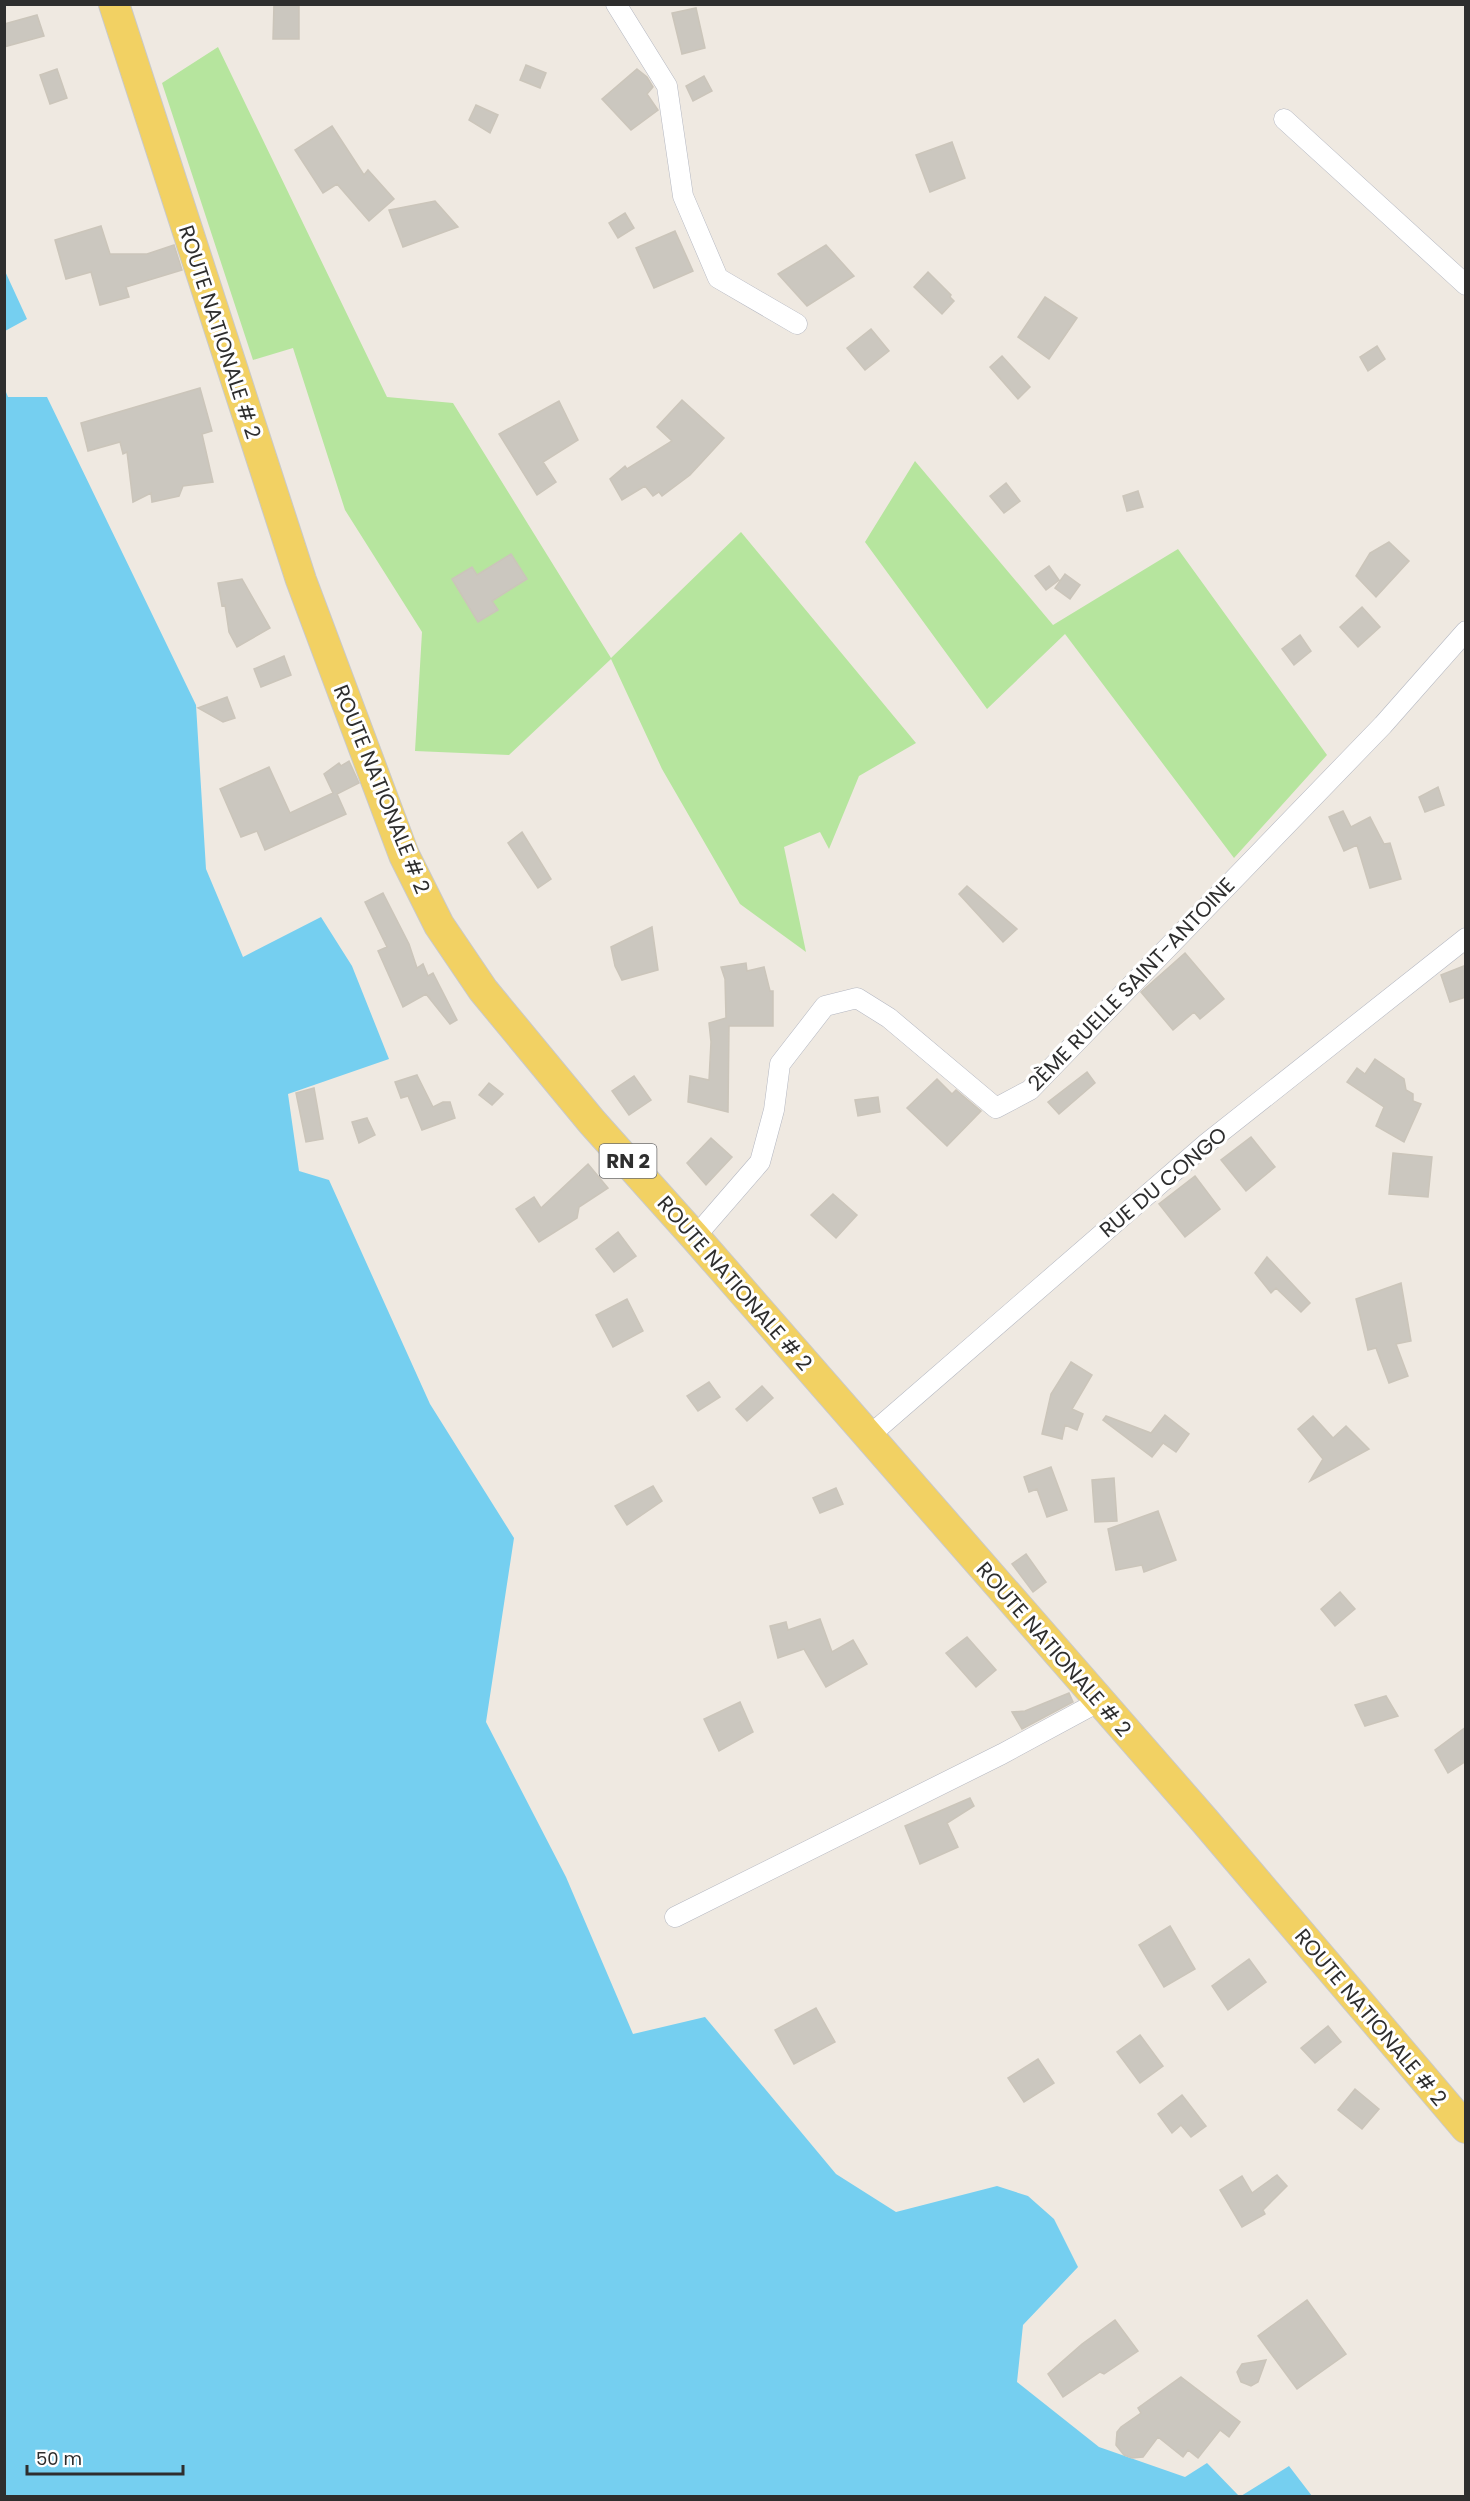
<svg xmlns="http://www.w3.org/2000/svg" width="1470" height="2501" font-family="Poppins,sans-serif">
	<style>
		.green { fill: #b6e59e }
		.water { fill: #75cff0 }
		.building { fill: #cbc7bf; stroke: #cbc5ba; stroke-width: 1.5 }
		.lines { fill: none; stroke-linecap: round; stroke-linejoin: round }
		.street-casing { stroke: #b4b7c1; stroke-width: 21 }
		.primary-casing { stroke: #c9c9c9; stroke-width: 32 }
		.street { stroke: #fff; stroke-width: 20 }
		.primary { stroke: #f2d163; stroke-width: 30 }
		.labels { text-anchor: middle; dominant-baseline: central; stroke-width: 6; stroke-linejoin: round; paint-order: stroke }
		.shield { fill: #fff; stroke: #6d6d6d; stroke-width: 1.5 }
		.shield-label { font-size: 20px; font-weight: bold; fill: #2e2e2e }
		.street-label { font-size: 21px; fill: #2e2e2e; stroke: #fff }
	</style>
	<rect width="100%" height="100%" fill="#efe9e1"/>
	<path class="green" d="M218,47L387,397L453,403L611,658L741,532L916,743L859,776L829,849L820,832L784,847L806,952L740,904L662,769L611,659L509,755L415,751L422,632L345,510L293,348L253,360L162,83Z
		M915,461L1053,625L1178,549L1327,755L1234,858L1065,634L987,709L865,542Z"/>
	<path class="water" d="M4,269L27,319L5,331H4Z
		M4,387L8,397H47L196,705L206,869L243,957L321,917L352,966L389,1059L288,1094L299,1171L329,1180L430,1404L514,1538L486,1722L566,1877L633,2034L705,2017L836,2174L896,2212L997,2186L1028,2196L1054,2219L1078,2267L1023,2325L1017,2382L1099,2447L1185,2477L1207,2463L1239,2496H5Z
		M1289,2466L1312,2496H1241Z"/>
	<path class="building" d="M274,4H299V39H273Z
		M696,8L705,48L682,54L672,13Z
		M37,15L44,36L4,47V24Z
		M526,65L546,73L540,88L520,80Z
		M57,69L67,98L50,104L40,75Z
		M637,69L647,77L653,87L647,94L658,110L631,130L602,99Z
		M704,76L712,91L693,101L686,86Z
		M476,105L498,115L490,133L469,120Z
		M332,126L364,175L368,170L394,199L369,221L337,184L323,193L295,150Z
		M952,142L965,178L930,192L916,155Z
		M435,201L458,227L403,247L389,210Z
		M625,213L634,228L618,238L609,223Z
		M101,226L110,254H147L174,245L182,270L126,287L129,297L100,305L91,272L66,279L55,240Z
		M675,231L693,271L654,288L636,248Z
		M826,245L854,276L807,306L778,274Z
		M928,272L951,295L950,297L954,301L942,314L914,287Z
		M1045,297L1077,318L1049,359L1018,337Z
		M871,329L889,351L865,370L847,348Z
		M1377,346L1385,359L1368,371L1360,357Z
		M1002,356L1030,387L1018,399L990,367Z
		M200,388L212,431L202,434L213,482L183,486L179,496L152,502L151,493L133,502L127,452L123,454L120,442L88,451L81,423Z
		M682,400L724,438L690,475L662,496L659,492L653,496L645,486L622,500L610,479L625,466L627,469L672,441L657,427Z
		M559,401L578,440L543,462L556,482L537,495L499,434Z
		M1006,483L1020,501L1004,513L990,496Z
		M1138,491L1143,507L1127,511L1123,496Z
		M1389,542L1409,561L1376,597L1356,576L1370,553Z
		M511,554L527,579L492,601L498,610L478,622L452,579L472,567L477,575Z
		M1049,566L1059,580L1046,590L1035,576Z
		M1065,574L1080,585L1070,599L1055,588Z
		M242,579L270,628L237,647L229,632L225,605L222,606L218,583Z
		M1362,607L1380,627L1358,647L1340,627Z
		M1300,635L1311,651L1294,665L1282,649Z
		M284,656L291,675L261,687L254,669Z
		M227,697L235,718L223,722L198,708Z
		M349,761L359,783L337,794L346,814L265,850L257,831L241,837L220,789L269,767L290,813L333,793L324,774L339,763L341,766Z
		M1438,787L1444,805L1425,812L1419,797Z
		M1343,811L1351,827L1370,817L1384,844L1390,843L1401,879L1370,888L1357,845L1344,851L1329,817Z
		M522,832L551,879L538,888L508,843Z
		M967,886L1017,929L1003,942L959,894Z
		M383,893L409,944L417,968L423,964L428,976L433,973L457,1020L450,1024L426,994L403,1007L378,951L387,947L365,902Z
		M652,927L658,970L622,980L615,966L611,947Z
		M1185,953L1224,999L1200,1019L1194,1012L1173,1030L1141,992Z
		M746,963L747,971L764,967L770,991H773V1026H729L728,1112L688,1102L690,1076L709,1080L711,1042L709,1023L726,1018L725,979L721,967Z
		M1466,965V997L1450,1002L1441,975Z
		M1375,1059L1404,1079L1406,1090L1413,1094V1101L1421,1104L1404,1142L1376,1126L1384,1107L1347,1082L1357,1068L1365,1074Z
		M1087,1072L1095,1083L1059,1114L1048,1102Z
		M417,1075L433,1107L443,1102H450L455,1118L422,1130L408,1096L401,1098L395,1082Z
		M634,1076L651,1100L629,1115L612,1091Z
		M937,1079L952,1094L956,1090L981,1111L947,1146L907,1108Z
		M489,1083L503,1094L492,1105L479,1095Z
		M314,1088L323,1139L306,1142L296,1093Z
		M878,1097L880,1112L858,1116L855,1100Z
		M367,1118L375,1135L359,1143L352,1122Z
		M1251,1137L1275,1167L1246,1191L1221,1160Z
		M711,1138L732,1157L706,1185L687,1163Z
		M1393,1153L1432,1157L1428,1197L1389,1194Z
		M588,1164L608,1188L579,1207L577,1218L539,1242L516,1209L534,1197L541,1208Z
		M1195,1176L1220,1209L1185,1237L1159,1204Z
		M833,1194L857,1215L836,1238L811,1215Z
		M618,1232L636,1256L614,1272L596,1249Z
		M1267,1257L1310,1303L1301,1312L1276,1288L1271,1293L1255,1273Z
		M1401,1283L1411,1341L1396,1344L1408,1376L1389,1383L1376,1348L1368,1350L1356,1299Z
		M627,1299L643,1331L613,1347L596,1315Z
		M1071,1362L1092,1375L1072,1409L1083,1414L1077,1430L1065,1425L1062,1439L1042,1434L1051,1394Z
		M709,1382L720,1397L698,1411L687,1396Z
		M762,1386L773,1398L747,1421L736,1409Z
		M1165,1415L1189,1434L1176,1452L1163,1443L1152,1457L1103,1420L1106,1416L1151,1433Z
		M1313,1416L1333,1438L1346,1426L1369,1449L1310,1481L1323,1459L1298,1429Z
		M1051,1467L1067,1510L1047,1517L1037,1489L1029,1492L1024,1477Z
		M1114,1478L1117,1521L1095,1522L1092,1480Z
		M653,1486L662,1501L627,1525L615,1506Z
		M836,1488L843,1504L820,1513L813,1498Z
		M1158,1511L1176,1560L1144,1572L1142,1565L1116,1570L1108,1529Z
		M1026,1554L1046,1582L1033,1592L1012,1564Z
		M1340,1592L1355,1609L1335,1626L1321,1609Z
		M820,1619L832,1652L853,1640L867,1664L826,1687L804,1649L778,1658L770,1626L786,1622L788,1630Z
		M967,1637L996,1670L976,1687L946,1653Z
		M1069,1693L1073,1702L1022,1729L1012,1712L1025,1711Z
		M1386,1696L1398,1716L1365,1726L1355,1705Z
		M740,1702L753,1732L719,1751L704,1719Z
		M1466,1727V1761L1448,1773L1435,1750Z
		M970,1798L974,1806L947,1823L958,1847L920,1864L905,1826Z
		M1170,1926L1195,1969L1164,1987L1139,1945Z
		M1249,1959L1266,1982L1228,2010L1212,1986Z
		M816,2008L835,2042L794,2064L775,2030Z
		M1328,2026L1341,2042L1315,2063L1301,2048Z
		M1140,2035L1163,2066L1140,2083L1117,2052Z
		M1038,2059L1054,2083L1024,2102L1008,2078Z
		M1355,2089L1379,2109L1362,2129L1338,2110Z
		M1182,2095L1206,2126L1191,2137L1181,2125L1172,2133L1158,2114Z
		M1277,2175L1287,2186L1263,2210L1265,2214L1242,2227L1220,2190L1242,2176L1252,2193Z
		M1307,2300L1346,2354L1297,2389L1258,2336Z
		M1115,2320L1138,2351L1104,2374L1100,2372L1063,2397L1048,2374L1082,2344Z
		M1266,2360L1258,2382L1251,2386L1241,2382L1237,2372L1242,2364Z
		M1181,2377L1240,2422L1229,2437L1220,2430L1198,2458L1188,2450L1183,2457L1158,2437L1143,2457L1132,2458L1124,2455L1116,2445L1117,2432L1121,2427L1141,2413L1138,2408Z"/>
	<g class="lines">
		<defs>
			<path id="street" d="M616,4L667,86L683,196L718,278L797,324
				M1284,119L1466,285
				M695,1237L760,1162L774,1110L780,1064L825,1006L857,998L889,1018L996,1108L1030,1090L1383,725L1466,631
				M869,1436L1207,1143L1466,938
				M675,1917L1002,1754L1100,1701"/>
			<path id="primary" d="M114,4L301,580L404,855L439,925L483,990L592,1122L695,1237L1204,1820L1466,2128"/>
		</defs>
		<use href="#street" class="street-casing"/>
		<use href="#primary" class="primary-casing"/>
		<use href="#street" class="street"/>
		<use href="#primary" class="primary"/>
	</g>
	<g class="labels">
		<rect class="shield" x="599.5" y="1144" width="57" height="34" rx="4.5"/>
		<g class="shield-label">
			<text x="628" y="1161">RN 2</text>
		</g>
		<g class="street-label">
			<text transform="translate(220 332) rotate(72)">ROUTE NATIONALE # 2</text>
			<text transform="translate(382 789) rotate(68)">ROUTE NATIONALE # 2</text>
			<text transform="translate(1131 984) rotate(-46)">2ÈME RUELLE SAINT-ANTOINE</text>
			<text transform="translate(1163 1182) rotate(-40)">RUE DU CONGO</text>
			<text transform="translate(735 1283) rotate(49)">ROUTE NATIONALE # 2</text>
			<text transform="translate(1054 1649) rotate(49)">ROUTE NATIONALE # 2</text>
			<text transform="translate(1371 2017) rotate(50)">ROUTE NATIONALE # 2</text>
		</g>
	</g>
	<rect width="1470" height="2501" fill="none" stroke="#2e2e2e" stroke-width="12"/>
	<path d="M27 2465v9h156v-9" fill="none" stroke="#2e2e2e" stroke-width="3"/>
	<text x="36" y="2465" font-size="18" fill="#2e2e2e" stroke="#ffffff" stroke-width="4.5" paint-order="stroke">50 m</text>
</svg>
